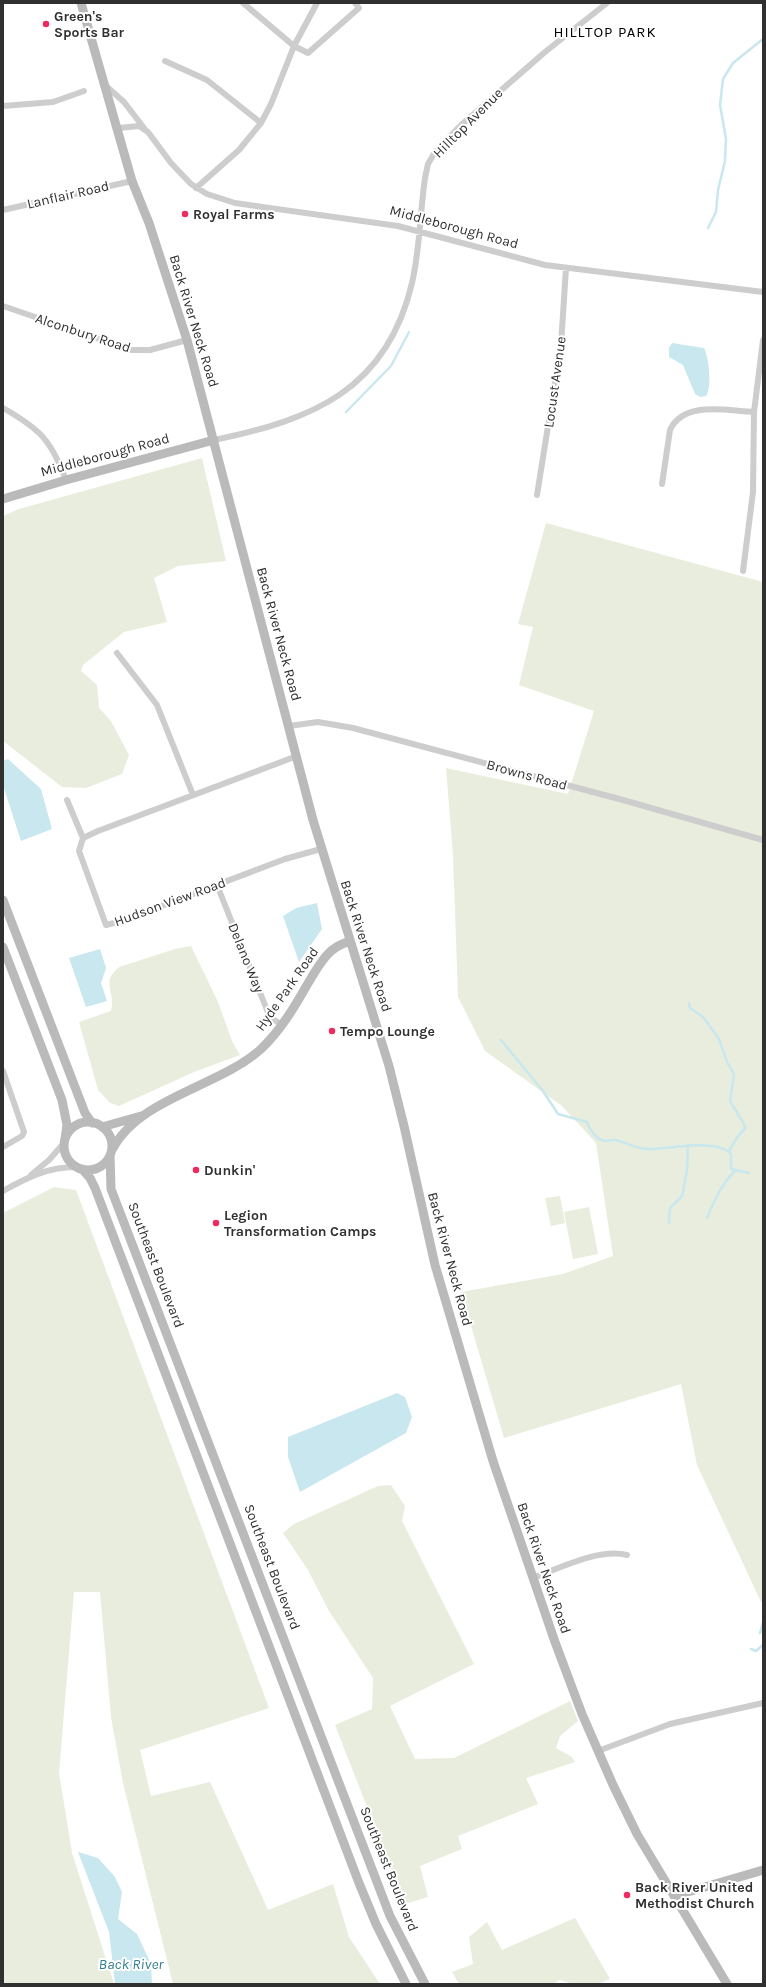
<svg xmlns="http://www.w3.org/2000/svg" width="766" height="1987" font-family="Karla,sans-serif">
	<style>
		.green { fill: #e9eddd }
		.water { fill: #c8e7ee }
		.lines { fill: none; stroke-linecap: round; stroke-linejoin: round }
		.stream { stroke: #c8e7ee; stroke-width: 2.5 }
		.street { stroke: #cdcdcd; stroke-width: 6 }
		.secondary { stroke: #bababa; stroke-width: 9 }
		.poi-dot { fill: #f0295e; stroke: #fff; stroke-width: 1.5 }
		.labels { text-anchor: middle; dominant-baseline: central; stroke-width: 4; stroke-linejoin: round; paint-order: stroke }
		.poi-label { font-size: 14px; font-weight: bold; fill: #303030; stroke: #fff; text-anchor: start }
		.street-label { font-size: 14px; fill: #303030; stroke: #fff }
		.neighbourhood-label { font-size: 15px; letter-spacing: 1px; fill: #000; stroke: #fff }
		.water-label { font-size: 15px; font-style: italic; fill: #367f90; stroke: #fff }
	</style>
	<rect width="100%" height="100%" fill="#fff"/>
	<path class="green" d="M202,458L226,561L178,566L154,578L167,622L124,632L83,665L81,671L97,685L99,708L111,721L129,755L122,774L86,788L62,787L3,741V516L19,509Z
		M546,523L763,582V1601L761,1602L697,1465L681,1384L504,1438L461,1292L563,1274L613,1256L596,1143L562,1106L485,1051L458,997L453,855L446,768L568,794L594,711L519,685L533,627L518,624Z
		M191,946L218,1002L232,1041L240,1055L194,1072L119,1106L110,1103L98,1090L79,1022L111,1011C116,991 100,983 119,967L175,949Z
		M54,1187L76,1190L269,1708L140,1750L151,1796L210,1782L268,1910L333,1884L349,1937L380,1984H173L123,1783L111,1717L100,1592H74L59,1773L72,1853L114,1984H3V1213Z
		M560,1196L565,1223L551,1226L545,1198Z
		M589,1207L598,1254L573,1259L564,1212Z
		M391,1485L405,1506L402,1521L474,1664L390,1706L415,1759L454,1758L570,1701L578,1721L560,1736L556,1748L572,1757L575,1762L526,1778L538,1804L458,1836L462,1849L420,1866L428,1897L405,1904L335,1725L372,1709L373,1678L329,1611L308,1570L283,1533L294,1524L378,1486Z
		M575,1918L610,1979C595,1987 575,1986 560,1980L553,1984H459L452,1972L473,1964L469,1937L487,1922L502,1950Z"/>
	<path class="water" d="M672,343L704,348C709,357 712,388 706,396L701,397L695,394L683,365L669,357V348Z
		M8,759L41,789L52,829L21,841L3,785V761Z
		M317,903L322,929L299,962L283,916L296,908Z
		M100,949L106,968L101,983L107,1001L86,1007L69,958Z
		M397,1393L405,1397L412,1417L406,1433L300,1492L288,1457V1437Z
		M78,1852L98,1858L115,1877L122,1892L118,1919L137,1934L151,1964L152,1984H115L109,1932Z"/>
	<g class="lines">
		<path class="stream" d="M725,159L726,139L720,105L723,79L733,63L763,39
			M708,228L716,212L718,190L725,161
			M346,412L391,366L409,332
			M689,1003L690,1008L704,1018L719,1039L727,1062L734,1074L730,1101L744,1124L745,1129L738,1136L729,1151
			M501,1040L543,1091L558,1114L587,1122C590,1130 596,1140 606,1141C609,1141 612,1139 615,1140C626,1142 638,1150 650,1149C669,1149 717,1138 731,1154V1169L749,1173
			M707,1218C714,1201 722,1183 736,1170
			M669,1223L670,1208L682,1196L683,1192L687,1170L688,1145
			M760,1633L763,1622
			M751,1649L756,1651L763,1645"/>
		<path class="street" d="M243,3L294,46L308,53L359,8L355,3
			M165,61L207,80L261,123
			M105,85L124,102L144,128
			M3,106L53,102L84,91
			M119,128L139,126L148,132L171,163L191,184L207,194L235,203L398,226L545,265L763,292
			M196,188L239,150L261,123L271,104L294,46L317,3
			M3,210L132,181
			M3,306L131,350H150L187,340
			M3,408C40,429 51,440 66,480
			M214,440C312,420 387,390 412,283C420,249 420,212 425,178L428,164L435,152L460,126L545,52L607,3
			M662,484L670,430C684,400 727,411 754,412
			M537,495L561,345L566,268
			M743,571L753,492L754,412L763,340
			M117,653L157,705L193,795
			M289,726L318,722L353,728L623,800L763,840
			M297,756L98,831L83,838L79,851L106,925L122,921L285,859L321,849
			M67,800L83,838
			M217,885L267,1010L273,1019L282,1025
			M3,1071L24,1132L22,1136L3,1147
			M31,1175L49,1160L64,1143
			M3,1191C26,1178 48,1167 75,1167
			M533,1578C560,1568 599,1548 627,1555
			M598,1751L670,1724L763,1703"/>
		<path class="secondary" d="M81,3L132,181L149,223L187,340L313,820L389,1066L404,1126L435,1265L493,1461L555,1642L582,1714L613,1785L637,1834L727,1984
			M3,499L66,480L214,440
			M3,900L85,1113L92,1123
			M3,947L62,1100L67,1125L65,1139
			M64 1146a24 24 0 1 1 48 0a24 24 0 1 1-48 0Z
			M102,1127L141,1116
			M112,1150C138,1098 219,1087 261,1049C280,1031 294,1008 307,985C313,975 319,964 327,955C334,947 341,944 350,941
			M110,1155L111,1189L390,1916L425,1984
			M83,1170L90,1178L95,1188L359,1883L376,1924L406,1984
			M674,1896L763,1870"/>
	</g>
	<g class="poi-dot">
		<circle cx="46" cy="24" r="4"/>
		<circle cx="185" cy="214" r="4"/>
		<circle cx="332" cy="1031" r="4"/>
		<circle cx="196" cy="1170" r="4"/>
		<circle cx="216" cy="1223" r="4"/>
		<circle cx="627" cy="1895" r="4"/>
	</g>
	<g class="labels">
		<g class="poi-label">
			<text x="54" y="16">Green's<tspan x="54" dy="16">Sports Bar</tspan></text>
			<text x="193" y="214">Royal Farms</text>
			<text x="340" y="1031">Tempo Lounge</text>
			<text x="204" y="1170">Dunkin'</text>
			<text x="224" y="1215">Legion<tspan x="224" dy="16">Transformation Camps</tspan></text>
			<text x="635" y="1887">Back River United<tspan x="635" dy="16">Methodist Church</tspan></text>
		</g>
		<g class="street-label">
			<text transform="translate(468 123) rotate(-45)">Hilltop Avenue</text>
			<text transform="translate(68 195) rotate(-13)">Lanflair Road</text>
			<text transform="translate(454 227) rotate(15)">Middleborough Road</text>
			<text transform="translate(194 321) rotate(73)">Back River Neck Road</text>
			<text transform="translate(83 333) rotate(18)">Alconbury Road</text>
			<text transform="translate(555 382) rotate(-82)">Locust Avenue</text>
			<text transform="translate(105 455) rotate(-15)">Middleborough Road</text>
			<text transform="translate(279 634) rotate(75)">Back River Neck Road</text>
			<text transform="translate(527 775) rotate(15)">Browns Road</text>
			<text transform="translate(170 902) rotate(-20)">Hudson View Road</text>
			<text transform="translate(366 946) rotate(72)">Back River Neck Road</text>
			<text transform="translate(246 958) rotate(68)">Delano Way</text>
			<text transform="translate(287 989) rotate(-55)">Hyde Park Road</text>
			<text transform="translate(450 1259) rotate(75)">Back River Neck Road</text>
			<text transform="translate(156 1265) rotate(69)">Southeast Boulevard</text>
			<text transform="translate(272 1567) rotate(69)">Southeast Boulevard</text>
			<text transform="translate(544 1568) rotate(71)">Back River Neck Road</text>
			<text transform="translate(389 1869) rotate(68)">Southeast Boulevard</text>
		</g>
		<g class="neighbourhood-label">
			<text x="605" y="32">HILLTOP PARK</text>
		</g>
		<g class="water-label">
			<text x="131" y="1964">Back River</text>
		</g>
	</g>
	<rect width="766" height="1987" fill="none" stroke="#303030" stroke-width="8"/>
</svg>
